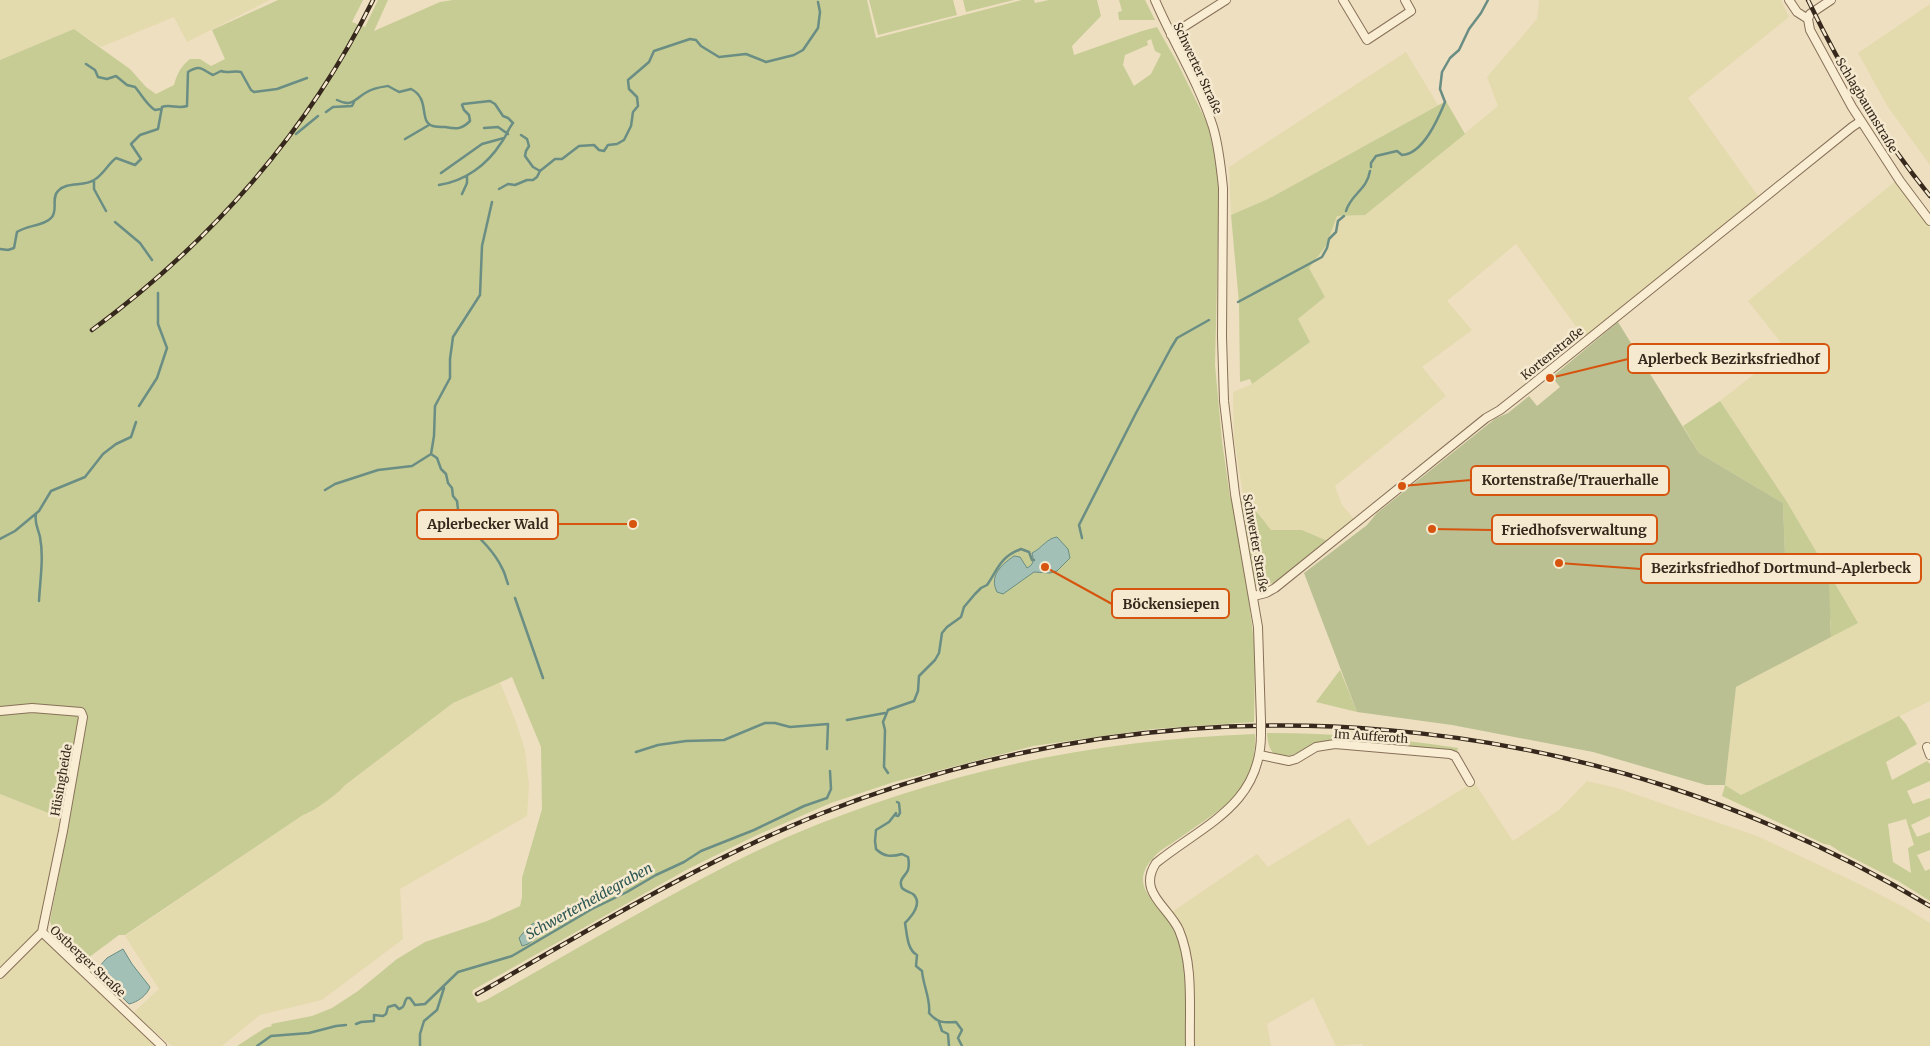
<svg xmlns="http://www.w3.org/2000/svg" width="1930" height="1046" font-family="Merriweather,serif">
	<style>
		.farmland { fill: #e3daad }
		.green { fill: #c6cc94; fill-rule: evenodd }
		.cemetery { fill: #bbc093 }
		.water { fill: #a3c0b7; stroke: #6a8d84 }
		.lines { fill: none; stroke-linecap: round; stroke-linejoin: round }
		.stream { stroke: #6a8d84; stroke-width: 2.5 }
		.minor-casing { stroke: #877058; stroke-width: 10 }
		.minor { stroke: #f9edd3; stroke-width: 8 }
		.rail-casing { stroke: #36281c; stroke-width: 4.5 }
		.rail { stroke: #f5eacf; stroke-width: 2.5; stroke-dasharray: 8; stroke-linecap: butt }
		.minor-bridge-casing { stroke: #877058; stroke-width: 10; stroke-linecap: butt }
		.minor-bridge { stroke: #f9edd3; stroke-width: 8 }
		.labels { text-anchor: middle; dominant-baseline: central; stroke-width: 5; stroke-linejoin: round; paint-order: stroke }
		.street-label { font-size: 12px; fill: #36281c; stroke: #f5eacf }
		.water-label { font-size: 14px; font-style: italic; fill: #2c5653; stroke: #f5eacf }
		.leader { fill: none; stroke: #d6540e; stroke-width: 2 }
		.callout-dot { fill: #d6540e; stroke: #f5eacf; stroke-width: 2 }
		.callout { fill: #f5eacf; stroke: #d6540e; stroke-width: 2 }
		.callout-label { font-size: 14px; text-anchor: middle; font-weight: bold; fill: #36281c }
	</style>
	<rect width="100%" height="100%" fill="#eedfc0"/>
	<path class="farmland" d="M0,0H270L187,42L174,17L101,47L74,29L0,60Z
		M1539,0H1781L1789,17L1688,98L1761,200L1585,339L1516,244L1447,301L1472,330L1422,367L1446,396L1335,486L1342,505L1356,521L1330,542L1302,530H1271L1254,508L1244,501L1234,438L1233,392L1252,384L1298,319L1325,297L1309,268L1326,246L1337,216L1365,215L1498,106L1487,77L1537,19Z
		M1930,4V165L1888,107L1858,53Z
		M1406,52L1438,105L1268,199L1231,215L1229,167Z
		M1897,180L1930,228V701L1741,795L1725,785L1736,687L1857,623L1787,502L1720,401L1786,349L1748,301Z
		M500,682L516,722L525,750L529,785L527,816L400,889L403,939L322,1000L260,1015L222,1046H172L150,1028L134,1012L159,989L125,936L303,815L308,814L453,703Z
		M1587,781L1617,788L1757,836L1855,882L1904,907L1930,923V1046H1363L1362,1044L1336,1046L1313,998L1267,1024L1271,1046H1194L1193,991L1184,935L1172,912L1257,854L1268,867L1349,818L1368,846L1474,782L1513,841L1559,810Z
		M0,794L61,818L40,930L0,968Z
		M41,936L139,1026L137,1030L141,1027L161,1046H0V979Z"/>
	<path class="green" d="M278,0H363L352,22L365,27L378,0H388L374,31L440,2L453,0H867L876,38L1022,0H1034L1035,3L1049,0H1097L1101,16L1072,46L1074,55L1142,31L1157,27L1178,64L1208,125L1216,161L1219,198L1215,365L1222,441L1230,497C1252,503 1258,513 1271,530H1302L1330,542L1276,583L1247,586L1255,650L1254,722L1153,729L1033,746L894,782L831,803L755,836L688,869L473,990L472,993L478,1003L486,1000C538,971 589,941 641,912C688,886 735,860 785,838C935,773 1091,740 1255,734C1256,761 1250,777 1233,799C1216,814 1196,826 1178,839C1170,845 1159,850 1153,858C1124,890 1166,907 1178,932C1189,957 1187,1017 1188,1046H237L265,1028L272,1026L271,1024L312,1016L332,1008L358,991L397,959L425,942L487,921L520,906L522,897V878L542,809L541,747L512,677L453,703L344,786C339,793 310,814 303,815L125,935H119L84,961L53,931L50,921L68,825L61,818L0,794V60L74,29L130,69L146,87L156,94L174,85C177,74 181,66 190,59H200L211,66L225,59L212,30ZM1151,39L1155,51L1161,54L1151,74L1134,86L1123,65L1125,55L1148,45L1147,41Z
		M869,0H953L957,15L878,35Z
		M963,0H1014L966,12Z
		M1119,0H1145L1155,20H1119L1118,12L1122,11Z
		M1446,101L1465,134L1365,215L1337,216L1326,246L1309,268L1325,297L1298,319L1310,342L1252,384L1250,379L1240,382L1239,303L1231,215L1268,199Z
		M1720,401L1787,502L1858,623L1831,637V624L1821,575L1785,554L1783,503L1699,453L1683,426Z
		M1340,670L1357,712L1316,702Z
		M1899,716L1906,724L1917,744L1886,762L1892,780L1927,761L1930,764V781L1907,791L1913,804L1930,798V816L1911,825L1917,837L1930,832V850L1917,855L1925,871L1930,869V901L1898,881L1839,851L1830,845L1824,844L1722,796L1725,785L1741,795ZM1906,819L1914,845L1908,848L1911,873L1893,862L1888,824Z
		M1267,733C1331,733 1394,738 1458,748L1457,752L1325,742C1303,747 1269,776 1267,733Z"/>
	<path class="cemetery" d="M1618,322L1699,453L1783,503L1785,554L1821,575L1829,585L1831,637L1736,687L1725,785H1706L1593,752L1452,725L1357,712L1304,573L1367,525L1377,513L1496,418L1508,413L1529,396L1537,406L1560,387L1552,377Z"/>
	<path class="water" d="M1057,537L1068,549L1070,558L1057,571L1050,573L1034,572L1003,594L997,592C989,576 1001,565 1014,556L1020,557L1027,568C1034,564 1034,561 1032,553C1041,549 1047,538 1057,537Z
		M534,923L543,925L545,931L528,944L522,946L519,938L528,927Z
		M123,949L132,964L150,987C147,995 138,1002 129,1004L98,973L97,969L107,958Z"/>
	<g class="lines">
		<path class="stream" d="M86,64L95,70L98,77L107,79L116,76L127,85L135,87C142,95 146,104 155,110L161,109
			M337,100C353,108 355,98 367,92C373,88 381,87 388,86L399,92L411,89C431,99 418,122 433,126C437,127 441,127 445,127C456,129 461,130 470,121L469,115L464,110L462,105L463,104L490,101L495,104L503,116L508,118L513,123C508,129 506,137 501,143C487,165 465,181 439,185
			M326,112L333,107L352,106L354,102
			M484,128L498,127L508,134
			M296,134L318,116
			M521,135L527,139L529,146L526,151L525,156L533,167L540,171
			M405,139L429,125
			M1371,167V163L1376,156L1397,151L1402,155C1423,154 1438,119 1445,102L1440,89L1442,72L1450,58L1459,50L1469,29L1481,13L1488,0
			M441,173L482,144L504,138
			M94,181V189L106,211
			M499,189L508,184L515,185L527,180H533L537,177L540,171L555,159H562L579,146L594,145L599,150L604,151L608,145L617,144L624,140L631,126L633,112L638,106L637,97L629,89L628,80L649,62L654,51L690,39L696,40L701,46L719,57L746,54L766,62L794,55L803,50L818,28L820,12L818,2
			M462,194L467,183V176
			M1346,211C1351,194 1367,190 1370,171
			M115,222L140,243L152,260
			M0,249L8,250L14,248L17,232C27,225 45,226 52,217C58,209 51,198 58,191C67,181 84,187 94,180C103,175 108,164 116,158L135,165L141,159L131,144L140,135L158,129L162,107C169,104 179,109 187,106L188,72C201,64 202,70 213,75L221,71C228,74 234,70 241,72L251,90L254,92L277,89L307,78
			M1238,302L1322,257L1327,248L1329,239L1336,232L1338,221L1344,216
			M139,406L157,378L167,348L158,324V293
			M431,454L437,458L441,469L446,474L448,483L452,488L453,496L457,501L459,518L466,530C479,533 497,557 502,568C505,573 506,579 508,584
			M325,490L335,484L378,470L412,466L431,454L434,436L435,406L450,378V359L453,337L480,295L482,246L492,202
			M36,514C34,523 38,528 40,537C44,558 40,580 39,601
			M1082,538L1079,525L1136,413L1171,348L1177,338L1209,320
			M0,539L15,531L39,511L51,491L85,477L103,454L116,444L131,437L136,422
			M515,598L543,678
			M847,720L885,713
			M636,752L658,745L686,741L724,740L765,723H775L790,727L828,724L827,749
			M888,773L884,767L885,730L883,722L888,710L914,701L918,691L919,676L935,660L939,653L942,633L947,627L961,617L964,607L975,594L981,588L987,585C998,569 1000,557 1021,549L1029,552L1032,560H1034
			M896,813L889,822L876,830L875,841L876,849C884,857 892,857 902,854L908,857C909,861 909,866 908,870C905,877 898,879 902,888C905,891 909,892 913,894C923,903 912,916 905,923C907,933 907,950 917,955L916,966L922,971C923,985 931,1000 929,1013C938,1023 943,1023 956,1022L962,1030L958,1038L962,1046
			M895,815L898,816L900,813L899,803L897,802
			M939,1022L942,1031L948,1034L949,1046
			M356,1024L361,1022L374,1021V1015L383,1016L386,1014L388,1007L395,1005L399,1009C406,1007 403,1003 407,998H410L415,1005L425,1004L458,972L512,956L592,909L627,892L656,875L684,862L701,851L754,830L804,806L827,798L831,789L830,771
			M257,1046L271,1036L309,1033L336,1026L346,1025
			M420,1046V1034L424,1021L437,1010L444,988"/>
		<defs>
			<path id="minor" d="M1155,0C1173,42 1199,83 1213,127C1219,147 1221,168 1223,188L1222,337L1224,401L1235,494L1258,627L1261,721
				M1343,0L1367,40L1411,11L1405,0
				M1789,0L1797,12L1808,19
				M1808,19L1810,30L1852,107L1900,181L1930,221
				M1808,19L1810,14L1831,0
				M1171,35L1226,0
				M1254,596L1266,593L1275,588L1486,418L1500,410L1528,388L1852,127L1861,121
				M0,711L32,708L81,712L83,717L63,831L42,932L0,974
				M1927,747L1930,755
				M1260,755L1289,761L1296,759L1316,747L1335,744L1450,754L1455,756L1470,782
				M42,932L162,1046
				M1190,1046C1189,1008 1194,966 1179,930C1168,906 1137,892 1156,863C1203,825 1261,805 1261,734"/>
		</defs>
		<use href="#minor" class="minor-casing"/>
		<use href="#minor" class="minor"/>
		<defs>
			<path id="rail" d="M1808,0C1841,69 1882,137 1930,196
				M92,330C210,243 308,132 373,0
				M477,994C589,930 700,862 820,814C1186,669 1592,704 1930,906"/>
		</defs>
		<use href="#rail" class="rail-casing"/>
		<use href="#rail" class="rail"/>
		<defs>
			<path id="minor-bridge" d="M1261,721V734"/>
		</defs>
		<use href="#minor-bridge" class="minor-bridge-casing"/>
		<use href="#minor-bridge" class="minor-bridge"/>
	</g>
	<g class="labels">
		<g class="street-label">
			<text transform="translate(1198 68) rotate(65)">Schwerter Straße</text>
			<text transform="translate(1867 105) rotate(59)">Schlagbaumstraße</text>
			<text transform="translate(1552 353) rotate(-39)">Kortenstraße</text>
			<text transform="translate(1256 543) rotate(80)">Schwerter Straße</text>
			<text transform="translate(1371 736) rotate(4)">Im Aufferoth</text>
			<text transform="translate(61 780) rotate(-80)">Hüsingheide</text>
			<text transform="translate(88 961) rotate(43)">Ostberger Straße</text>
		</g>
		<g class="water-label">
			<text transform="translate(589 901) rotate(-29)">Schwerterheidegraben</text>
		</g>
	</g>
	<path class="leader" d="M1550 378L1628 359M1402 486L1471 480M633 524L558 524M1432 529L1492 530M1559 563L1641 569M1045 567L1112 604"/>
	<g class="callout-dot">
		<circle cx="1550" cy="378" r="5"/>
		<circle cx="1402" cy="486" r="5"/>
		<circle cx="633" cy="524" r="5"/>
		<circle cx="1432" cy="529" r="5"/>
		<circle cx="1559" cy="563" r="5"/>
		<circle cx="1045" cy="567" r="5"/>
	</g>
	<g class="callout">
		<rect x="1628" y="344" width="201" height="29" rx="5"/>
		<rect x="1471" y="466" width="198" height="29" rx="5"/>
		<rect x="417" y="510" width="141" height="29" rx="5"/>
		<rect x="1492" y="515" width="165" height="29" rx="5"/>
		<rect x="1641" y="554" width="280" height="29" rx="5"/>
		<rect x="1112" y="589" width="117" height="29" rx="5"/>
	</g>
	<g class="callout-label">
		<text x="1729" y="364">Aplerbeck Bezirksfriedhof</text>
		<text x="1570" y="485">Kortenstraße/Trauerhalle</text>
		<text x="488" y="529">Aplerbecker Wald</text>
		<text x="1574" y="535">Friedhofsverwaltung</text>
		<text x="1781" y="573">Bezirksfriedhof Dortmund-Aplerbeck</text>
		<text x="1171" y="609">Böckensiepen</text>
	</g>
</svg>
